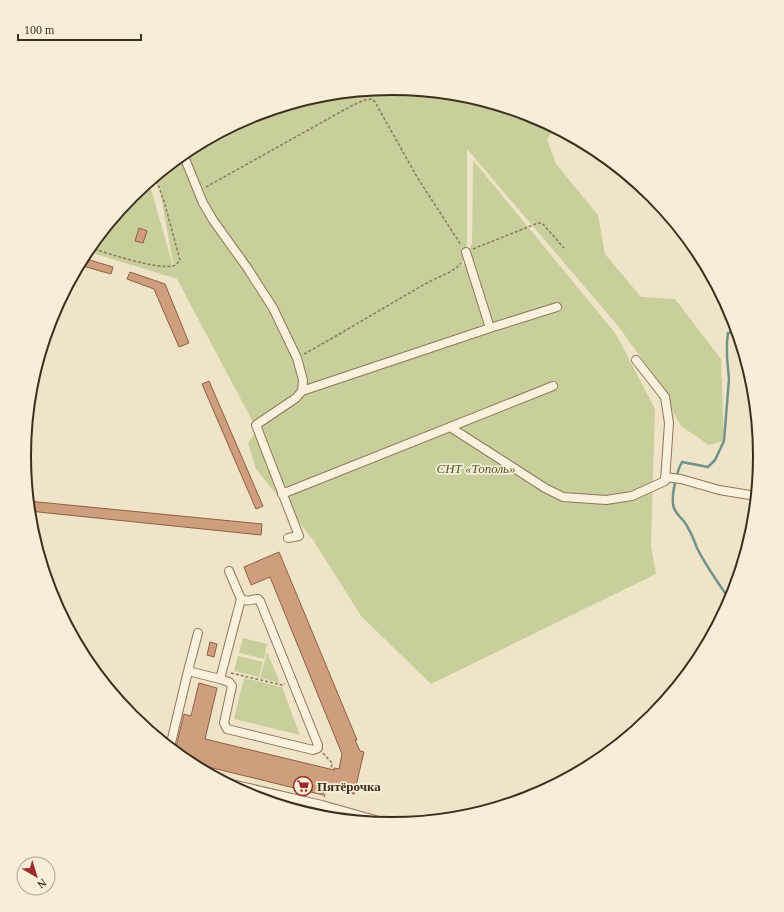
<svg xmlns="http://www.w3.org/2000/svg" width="784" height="912" font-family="Georgia,serif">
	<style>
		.green { fill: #c9cf9b }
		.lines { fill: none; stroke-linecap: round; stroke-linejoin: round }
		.stream { stroke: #6f938a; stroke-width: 2.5 }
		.building { fill: #cf9f7d; stroke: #8d5f41 }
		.minor-casing { stroke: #8d765c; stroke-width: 10 }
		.path { stroke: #8d765c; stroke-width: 1.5; stroke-dasharray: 3 2; stroke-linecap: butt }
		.minor { stroke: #faf1dc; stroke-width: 8 }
		.labels { text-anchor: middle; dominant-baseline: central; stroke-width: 3.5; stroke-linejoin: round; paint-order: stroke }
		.park-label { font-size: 13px; font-style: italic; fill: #4d5a26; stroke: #f7eed8 }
		.poi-label { font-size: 13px; font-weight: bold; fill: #3d2e20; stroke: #f7eed8; text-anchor: start }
		.rim { fill: none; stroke: #3d2e20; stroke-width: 2 }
	</style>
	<rect width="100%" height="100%" fill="#f0e4c8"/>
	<path class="green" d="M392,88L464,95L533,116L555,128L547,139L556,164L598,215L605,254L641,297L675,299L721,359L724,441L709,445L681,426L648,367L618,326L467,149V243L461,271L472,243L473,160L616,334L655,409L651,546L656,574L431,684L361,616L313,540L256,469L248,443L257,430L177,279L86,251L132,196L149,182L175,273L157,175L188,150L251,116L320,95Z
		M243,638L267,644L264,659L239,653Z
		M267,652L280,683L260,678Z
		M238,656L263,662L259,677L234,671Z
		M244,678L282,687L300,735L234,719Z"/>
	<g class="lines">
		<path class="stream" d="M730,600C718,583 706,566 697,548C694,541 692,534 688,528C685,520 677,516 674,508C670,498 677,471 682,462L708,467L715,460L724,441L729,379L727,357V342L728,333L737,331"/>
	</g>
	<path class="building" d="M139,228L147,231L143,243L135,241Z
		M83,258L113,267L111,274L79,265Z
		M130,272L165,284L189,343L179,347L154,289L127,279Z
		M209,381L263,506L256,509L202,384Z
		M28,501L262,524L261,535L29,511Z
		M279,552L357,740H355L360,751L364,752L354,794L325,787L323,795L188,762L175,751L184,714L191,716L199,683L217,688L205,739L334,770V768L339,769L342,754L270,577L251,585L244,567Z
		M210,642L217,644L214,657L207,655Z"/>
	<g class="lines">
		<defs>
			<path id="minor" d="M183,154L203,203L213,220L248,269L273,308L297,358L303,380L302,391L296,398L256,425L299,536L288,538
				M466,252L490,328
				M302,391L490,328L557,307
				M450,427L545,488L563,497L606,500L632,496L665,481L669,423L665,397L636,360
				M665,477L681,479L719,490L756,496
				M282,494L553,386
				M188,671L198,633
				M220,679L229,682L232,686L224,723L227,729L313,750L318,748V745L260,601L258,599C250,599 249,603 241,599
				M170,747L188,671L220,679L241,599L229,571
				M227,783L322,805L386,823"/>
		</defs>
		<use href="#minor" class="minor-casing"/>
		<path class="path" d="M206,187L353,105L365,100L372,99L375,102L417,177L461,245
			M90,247C104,253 159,270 173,266C176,265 178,263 180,260L164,201L155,177
			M473,249L538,223H542L564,248
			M304,354C346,331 386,306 427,283C439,276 453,273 461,263
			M231,673L282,685L285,684
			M323,753L332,763L331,770
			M324,797L327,788
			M303,809L307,813"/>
		<use href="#minor" class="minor"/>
	</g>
	<defs>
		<symbol id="supermarket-ring" viewBox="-11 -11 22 22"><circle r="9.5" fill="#f7eed8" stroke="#9e2a2b" stroke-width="1.5"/><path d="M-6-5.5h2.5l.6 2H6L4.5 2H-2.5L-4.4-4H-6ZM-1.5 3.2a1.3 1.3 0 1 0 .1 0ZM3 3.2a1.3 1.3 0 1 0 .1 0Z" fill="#9e2a2b"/></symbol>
	</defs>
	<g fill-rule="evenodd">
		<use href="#supermarket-ring" x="292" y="775" width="22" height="22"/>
	</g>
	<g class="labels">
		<g class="park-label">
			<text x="476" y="468">СНТ «Тополь»</text>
		</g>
		<g class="poi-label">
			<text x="317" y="786">Пятёрочка</text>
		</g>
	</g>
	<path d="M0 0H784V912H0ZM31 456a361 361 0 1 1 722 0a361 361 0 1 1-722 0Z" fill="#f7eed8" fill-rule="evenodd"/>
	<path class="rim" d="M31 456a361 361 0 1 1 722 0a361 361 0 1 1-722 0Z"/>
	<g transform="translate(36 876) rotate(142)"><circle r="19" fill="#f7eed8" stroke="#ada18e"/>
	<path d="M0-3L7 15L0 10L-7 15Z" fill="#9e2a2b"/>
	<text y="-6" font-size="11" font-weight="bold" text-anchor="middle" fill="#3d2e20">N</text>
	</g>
	<path d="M18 34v6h123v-6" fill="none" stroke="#3d2e20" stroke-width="2"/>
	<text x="24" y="34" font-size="12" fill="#3d2e20" stroke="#f7eed8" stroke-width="3" paint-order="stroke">100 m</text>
</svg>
